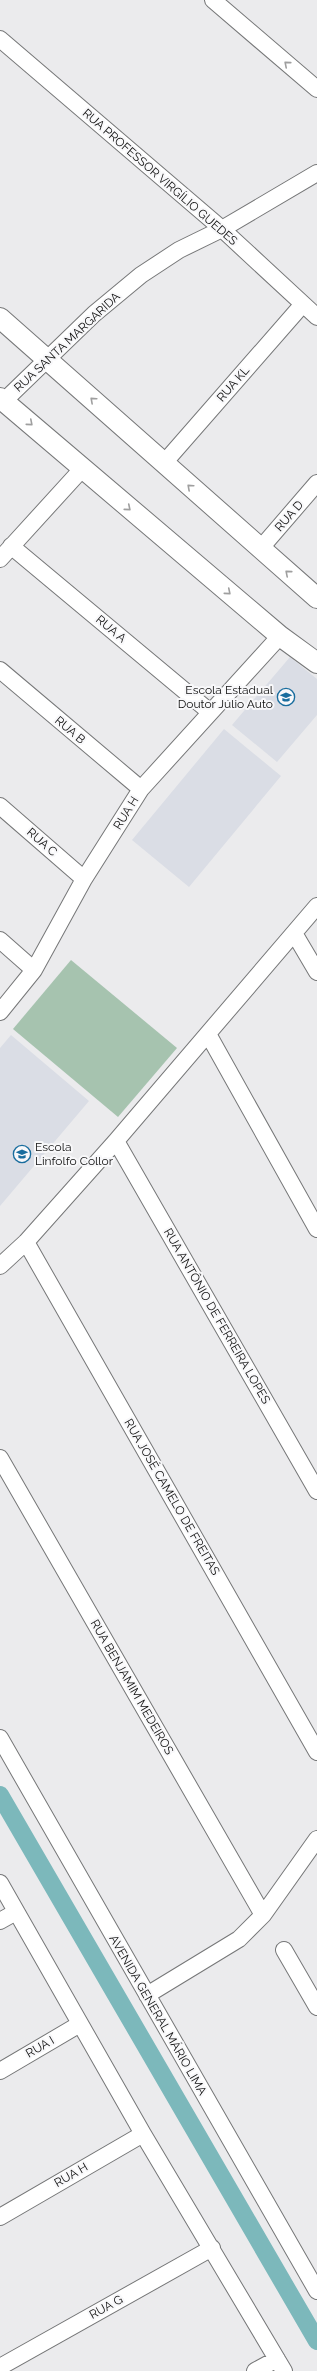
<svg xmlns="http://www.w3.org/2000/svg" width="317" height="2371" font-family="Raleway,sans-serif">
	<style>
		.built { fill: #dadde5 }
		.green { fill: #a6c3af }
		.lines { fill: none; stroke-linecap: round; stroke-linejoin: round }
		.canal { stroke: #7cb8bb; stroke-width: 18 }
		.minor-casing { stroke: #767778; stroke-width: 18 }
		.tertiary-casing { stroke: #767778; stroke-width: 22 }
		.minor { stroke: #fff; stroke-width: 16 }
		.tertiary { stroke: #fff; stroke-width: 20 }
		.oneway { stroke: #9f9f9f }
		.labels { text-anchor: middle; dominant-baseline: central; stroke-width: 4; stroke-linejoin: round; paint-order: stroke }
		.street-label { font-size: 12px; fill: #101010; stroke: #f8f8fa }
		.poi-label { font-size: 12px; fill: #101010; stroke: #f8f8fa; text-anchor: end }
	</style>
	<rect width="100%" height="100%" fill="#ebebed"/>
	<path class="built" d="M290,657L317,679V715L277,762L232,725Z
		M224,729L281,776L189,887L132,840Z
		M11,1035L89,1101L0,1206V1048Z"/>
	<path class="green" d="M71,960L177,1048L118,1117L13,1029Z"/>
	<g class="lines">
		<path class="canal" d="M0,1795L317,2341"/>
		<defs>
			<path id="minor" d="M213,0L317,89
				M0,39L222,229L317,317
				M4,401L94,314L141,275L179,250L222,229L317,173
				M164,463L303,304
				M11,546L210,712
				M260,549L317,483
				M0,559L82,469
				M0,670L141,789
				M0,806L84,879
				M294,933L317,972
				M0,940L34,970
				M0,1012L34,970L84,879L141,789L280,636
				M208,1034L317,1229
				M116,1141L317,1491
				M26,1242L317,1752
				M0,1266L26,1242L116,1141L317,906
				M0,1458L263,1915
				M0,1738L317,2291
				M0,1883L143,2134L284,2371
				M0,1921L16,1912
				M284,1950L317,2007
				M147,1995L239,1939L263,1915L317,1839
				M0,2071L80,2024
				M0,2217L143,2134
				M0,2367L212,2248
				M255,2371L277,2359"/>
			<path id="tertiary" d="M0,318L317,598
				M0,398L280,636L317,663"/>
		</defs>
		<use href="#minor" class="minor-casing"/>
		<use href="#tertiary" class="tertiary-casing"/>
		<use href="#minor" class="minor"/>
		<use href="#tertiary" class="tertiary"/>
	</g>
	<defs><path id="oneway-chevron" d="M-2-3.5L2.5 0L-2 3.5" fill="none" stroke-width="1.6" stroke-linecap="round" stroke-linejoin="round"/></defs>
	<g class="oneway">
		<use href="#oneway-chevron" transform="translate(287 64) rotate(-139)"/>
		<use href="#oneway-chevron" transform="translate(93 400) rotate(-138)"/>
		<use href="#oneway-chevron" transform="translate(30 423) rotate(41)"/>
		<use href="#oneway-chevron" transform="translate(190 487) rotate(-138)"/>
		<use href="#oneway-chevron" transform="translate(128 508) rotate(40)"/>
		<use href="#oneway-chevron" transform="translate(288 573) rotate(-139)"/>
		<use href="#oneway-chevron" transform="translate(228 592) rotate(40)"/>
	</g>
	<defs>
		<symbol id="school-ring" viewBox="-11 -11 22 22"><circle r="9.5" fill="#f8f8fa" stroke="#196d9e" stroke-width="1.5"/><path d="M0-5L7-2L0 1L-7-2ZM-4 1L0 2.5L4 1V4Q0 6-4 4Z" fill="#196d9e"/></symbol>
	</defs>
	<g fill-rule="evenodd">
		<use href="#school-ring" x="276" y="687" width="20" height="20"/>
		<use href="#school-ring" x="12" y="1144" width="20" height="20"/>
	</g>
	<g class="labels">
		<g class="street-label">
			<text transform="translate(160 177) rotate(41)">RUA PROFESSOR VIRGÍLIO GUEDES</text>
			<text transform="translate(67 342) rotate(-43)">RUA SANTA MARGARIDA</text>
			<text transform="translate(233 384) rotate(-49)">RUA KL</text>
			<text transform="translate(289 516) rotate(-49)">RUA D</text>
			<text transform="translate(111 629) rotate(40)">RUA A</text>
			<text transform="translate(70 730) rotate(40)">RUA B</text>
			<text transform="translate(126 813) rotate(-58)">RUA H</text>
			<text transform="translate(42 842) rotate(41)">RUA C</text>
			<text transform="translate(217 1316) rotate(60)">RUA ANTÔNIO DE FERREIRA LOPES</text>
			<text transform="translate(172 1497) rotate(60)">RUA JOSÉ CAMELO DE FREITAS</text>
			<text transform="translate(132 1687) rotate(60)">RUA BENJAMIM MEDEIROS</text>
			<text transform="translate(158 2015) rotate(60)">AVENIDA GENERAL MÁRIO LIMA</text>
			<text transform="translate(40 2047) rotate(-30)">RUA I</text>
			<text transform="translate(71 2175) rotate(-30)">RUA H</text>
			<text transform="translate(106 2307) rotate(-29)">RUA G</text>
		</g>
		<g class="poi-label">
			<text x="273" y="690">Escola Estadual<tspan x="273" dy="14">Doutor Júlio Auto</tspan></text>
			<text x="35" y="1147" text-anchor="start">Escola<tspan x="35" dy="14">Linfolfo Collor</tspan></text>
		</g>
	</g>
</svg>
